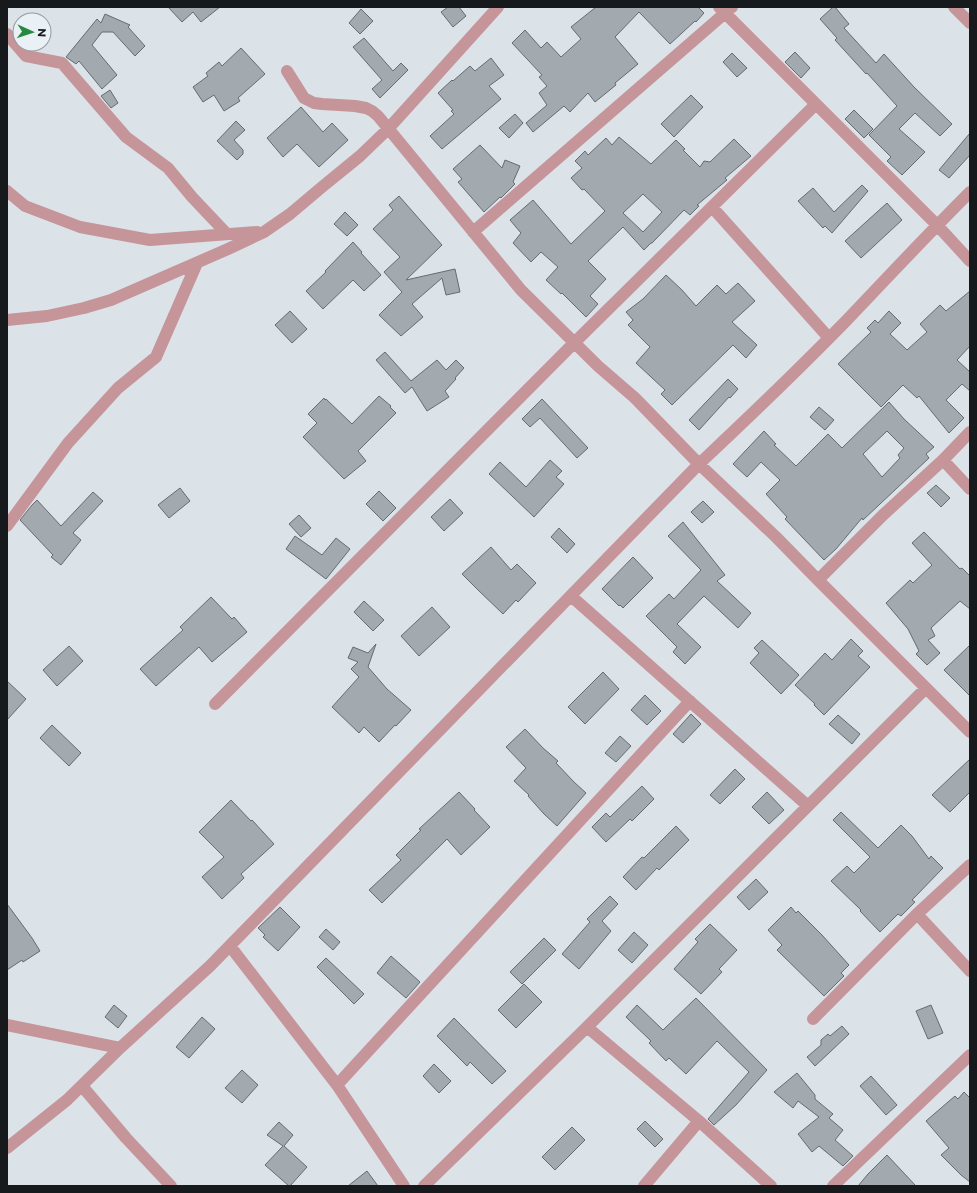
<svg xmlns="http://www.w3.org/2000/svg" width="977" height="1193" font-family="Montserrat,sans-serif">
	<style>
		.building { fill: #a3aaaf; stroke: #656b70; fill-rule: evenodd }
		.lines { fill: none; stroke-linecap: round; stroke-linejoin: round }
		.minor { stroke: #c5959a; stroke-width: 12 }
	</style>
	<rect width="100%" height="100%" fill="#dbe3e8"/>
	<path class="building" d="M168,7H220L201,22L193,12L182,22Z
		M448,7H459L466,16L453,27L441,12Z
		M596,7H698L704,13L696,22L695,21L670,44L639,12L615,37L638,64L615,83L616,85L595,102L588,93L570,112L564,106L533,132L526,123L547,105L539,93L547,86L539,77L542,75L512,43L525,30L541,48L547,42L561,57L581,39L571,27Z
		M833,7H835L849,24L844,28L876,63L884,54L914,87L952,124L940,136L915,113L899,129L925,152L902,175L887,161L891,157L869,135L897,106L867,73L866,74L835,40L837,38L820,19Z
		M361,9L373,21L360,34L349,23Z
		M105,14L130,25L128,27L145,46L135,56L113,32H102L92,45L117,75L102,89L79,61L76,64L66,57L97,19L101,23Z
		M364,38L393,71L401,63L408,70L380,98L372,89L382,80L353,47Z
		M241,48L265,74L238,98L240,101L224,111L214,95L203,102L193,87L208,76L206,73L219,62L222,66Z
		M795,52L810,68L801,78L785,62Z
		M732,53L747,68L737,77L723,62Z
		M491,58L504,75L489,86L501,99L442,149L430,136L454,114L451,111L453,110L438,93L452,80L453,81L470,66L475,71Z
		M110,90L118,103L111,108L101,96Z
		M691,95L703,107L674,137L661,124Z
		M301,107L323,132L332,123L348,140L319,167L297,144L283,157L267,138Z
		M854,110L873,129L864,138L845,119Z
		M515,114L523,123L509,138L499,128Z
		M236,121L245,130L234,140L243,150V154L237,160L217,141Z
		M970,133V155L949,178L939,170Z
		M619,137L651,164L676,140L685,149L683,150L700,167L704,161L710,162L734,139L751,156L725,178L727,180L697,205L699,206L690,215L684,210L652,243H651L644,250L623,227L588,261L606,279L590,296L598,304L586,317L562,293L561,294L546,280L558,267L541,252L531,262L513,243L521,233L510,220L533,200L571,244L605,211L584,189L582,190L571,178L582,168L575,161L585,151L588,155L606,138L612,145ZM643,194L662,212L643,232L623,213Z
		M480,145L502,168L505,160L520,166L513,182L515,184L501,198L500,197L484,212L458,182L462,179L453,169Z
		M862,185L868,191L832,233L825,226L823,228L798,201L813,188L834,212Z
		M399,196L442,245L406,280L455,269L460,292L446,295L442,278L412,304L423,317L401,336L379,315L402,292L384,272L400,257L373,229L393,210L389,205Z
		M887,203L902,220L861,258L845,241Z
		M345,212L358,225L347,236L334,224Z
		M353,242L362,252L361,253L381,275L364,291L353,280L323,309L306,291L326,272L325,271Z
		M666,275L682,290L696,306L717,285L726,294L738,283L755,301L732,322L757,345L746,358L733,345L672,405L661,394L665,390L636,363L650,347L628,325L633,320L626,312L643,299Z
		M970,291V346L957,360L970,372V391L962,384L946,400L964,418L949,433L919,396L917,398L903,385L881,407L838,364L871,332L867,328L875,320L878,323L889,311L901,323L890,334L907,350L927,332L920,324L940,305L946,311Z
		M290,311L307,329L292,343L275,325Z
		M385,352L411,381L437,360L446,370L456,360L464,368L455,378L456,379L445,391L449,397L427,411L412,387L405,393L376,360Z
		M728,379L738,389L730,398L729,397L699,430L689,420Z
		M379,396L391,406L390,407L396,413L358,451L366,461L344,479L303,437L317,423L308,414L324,398L325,400L326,399L352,424Z
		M542,399L588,448L577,458L540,418L530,427L522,419Z
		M889,402L904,419L934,447L926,454L929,458L863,520L862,518L836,549L824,560L785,519L787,517L766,494L780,480L761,462L747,477L733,464L764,431L776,444L774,445L796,466L828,434L842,448ZM887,431L904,448L898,455L900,458L882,477L863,454Z
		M819,407L834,420L825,430L810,417Z
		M550,460L562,471L556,477L564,484L534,517L489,474L500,462L526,487Z
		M936,485L950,498L941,507L927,493Z
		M180,488L190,501L169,518L158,505Z
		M379,491L396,508L383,521L366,504Z
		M93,492L103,501L73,533L81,540L61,565L51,557L53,555L20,520L32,505L37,500L61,526Z
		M450,499L463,513L444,531L431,517Z
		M703,501L714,512L702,523L691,512Z
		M299,515L311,528L301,537L289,524Z
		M683,522L725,575L717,581L751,613L738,628L704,596L677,624L701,647L685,664L673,652L677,647L646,616L669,594L674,599L701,570L668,536Z
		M559,528L575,544L567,553L551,537Z
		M924,532L960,569L962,568L970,576V609L960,601L931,628L935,636L928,640L940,653L927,665L916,654L919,651L908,629L886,603L910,580L913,583L932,565L912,543Z
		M295,536L322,555L336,538L350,549L326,579L286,549Z
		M491,547L511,570L517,564L536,583L518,602L516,600L503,614L477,589L462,574Z
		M633,557L653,578L623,608L620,605L619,606L602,589Z
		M211,597L232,619L234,617L247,632L212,662L199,647L156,686L140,669L183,630L180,627Z
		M364,601L384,620L373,631L354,612Z
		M432,607L450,627L419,656L401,636Z
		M851,639L863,651L858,656L870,667L824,715L814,705L815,704L795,685L825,653L832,660Z
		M762,640L799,675L781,694L750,663L759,653L754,648Z
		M376,644L368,667L387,689L411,710L396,726L395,725L379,742L364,727L359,733L332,707L359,677L351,669L358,662L348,658L353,647L368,653Z
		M970,645V696L944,670Z
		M69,646L83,661L57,686L43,670Z
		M603,672L619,689L585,724L568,707Z
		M7,681L26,699L7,720Z
		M645,695L661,711L647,725L631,710Z
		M691,714L701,724L683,743L673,734Z
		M838,715L860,734L852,744L829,724Z
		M52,725L81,753L69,766L40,738Z
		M525,729L543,748L558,761L556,763L574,782L586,793L557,826L544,814L528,796L529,795L514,781L526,768L506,747Z
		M620,736L631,746L616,762L605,753Z
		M970,759V792L950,812L932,795Z
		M735,769L745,779L720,804L710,795Z
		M642,786L654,799L632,821L630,819L606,842L592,827L606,813L610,817Z
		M459,792L475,809L474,810L490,827L461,855L447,839L382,903L369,890L401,860L396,855L421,830L419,829Z
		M767,792L784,810L769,824L752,807Z
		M231,800L251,821L252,820L274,844L241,874L244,878L222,899L202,877L224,857L199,832Z
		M841,812L878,848L901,825L912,836L929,859L931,856L943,868L912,900L915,902L901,916L898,914L880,932L860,911L861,910L831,881L847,866L854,873L870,857L833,820Z
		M676,826L689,840L659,870L657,868L636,890L623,877L642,857L644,858Z
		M756,879L768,892L749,910L737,897Z
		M610,896L618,904L602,921L611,931L579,969L562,954L590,922L587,919Z
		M7,904L32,938L40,951L23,962L22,960L7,970Z
		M280,907L300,927L278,951L263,937L265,935L258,928Z
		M791,907L796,913L798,911L822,935L849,965L841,973L844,976L824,996L777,950L782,945L768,930Z
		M710,924L737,950L719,969L722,972L701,994L674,969L698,942L695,939Z
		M326,929L340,942L333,950L319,937Z
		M634,932L648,945L632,963L618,950Z
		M544,938L556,950L522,984L510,972Z
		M391,956L420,982L406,998L377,973Z
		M326,958L364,994L354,1004L317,967Z
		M524,984L542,1002L516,1028L498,1010Z
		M696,998L767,1070L736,1105L714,1125L708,1119L749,1072L717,1041L686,1074L669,1058L666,1061L649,1043L651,1041L626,1017L637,1005L663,1030Z
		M114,1005L127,1016L118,1028L105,1017Z
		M931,1005L943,1033L928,1039L916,1011Z
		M202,1017L215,1029L189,1058L176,1047Z
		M454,1018L506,1071L492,1084L470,1062L467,1066L437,1036Z
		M842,1026L849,1034L829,1053L815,1066L807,1057L821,1045V1040L828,1034L830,1036Z
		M434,1064L451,1081L439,1093L423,1076Z
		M242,1070L258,1085L242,1103L225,1088Z
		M797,1073L815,1095V1099L833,1114L829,1118L843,1130L835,1140L853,1156L843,1166L819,1146L812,1152L798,1134L819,1117L798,1101L793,1108L774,1092Z
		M871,1076L897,1105L886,1115L860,1086Z
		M964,1092L970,1098V1182L961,1175L941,1155L949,1148L926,1121L955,1096L958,1099Z
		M645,1121L663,1139L655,1147L637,1129Z
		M279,1122L293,1135L284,1146L307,1167L290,1186H289L265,1165L283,1146L267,1135Z
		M572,1127L585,1140L555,1170L542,1157Z
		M887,1155L916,1186H858L868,1174Z
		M367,1171L378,1186H348Z"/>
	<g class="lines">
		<path class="minor" d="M719,7L937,225L970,261
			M954,7L970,23
			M7,34L26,56L62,63L126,137L168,168L192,197L227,234
			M287,71L304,98L314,103L322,104L355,106L366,108L372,111L378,116L521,290L598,366L635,398L699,464L776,537L818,580L970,732
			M7,191L25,206L80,227L150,240L257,232
			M712,207L829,338
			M473,232L732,7
			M7,320L47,316L84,308L111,300L228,249L264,232L290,214L322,187L360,156L388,129L498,7
			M943,460L970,489
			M7,526L68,443L118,388L156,357L197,263
			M818,580L883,515L943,460L970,432
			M571,596L808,806
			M215,704L575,342L816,104
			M917,914L970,971
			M230,946L337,1085L404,1186
			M813,1019L917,914L970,865
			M7,1025L120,1048
			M587,1027L926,688
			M337,1085L690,701
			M82,1086L126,1138L171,1186
			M7,1148L67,1100L120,1048L210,966L699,464C748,418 797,371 844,323C886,279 927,235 970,192
			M424,1186L587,1027L699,1121L771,1186
			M644,1186L699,1121
			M833,1186L970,1055"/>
	</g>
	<rect width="977" height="1193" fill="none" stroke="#171a1c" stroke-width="16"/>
	<g transform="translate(32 32) rotate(93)"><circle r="19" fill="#e9f0f6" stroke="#959a9f"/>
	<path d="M0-3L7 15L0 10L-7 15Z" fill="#258a3f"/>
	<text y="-6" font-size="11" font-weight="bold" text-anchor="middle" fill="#171a1c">N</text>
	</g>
</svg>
